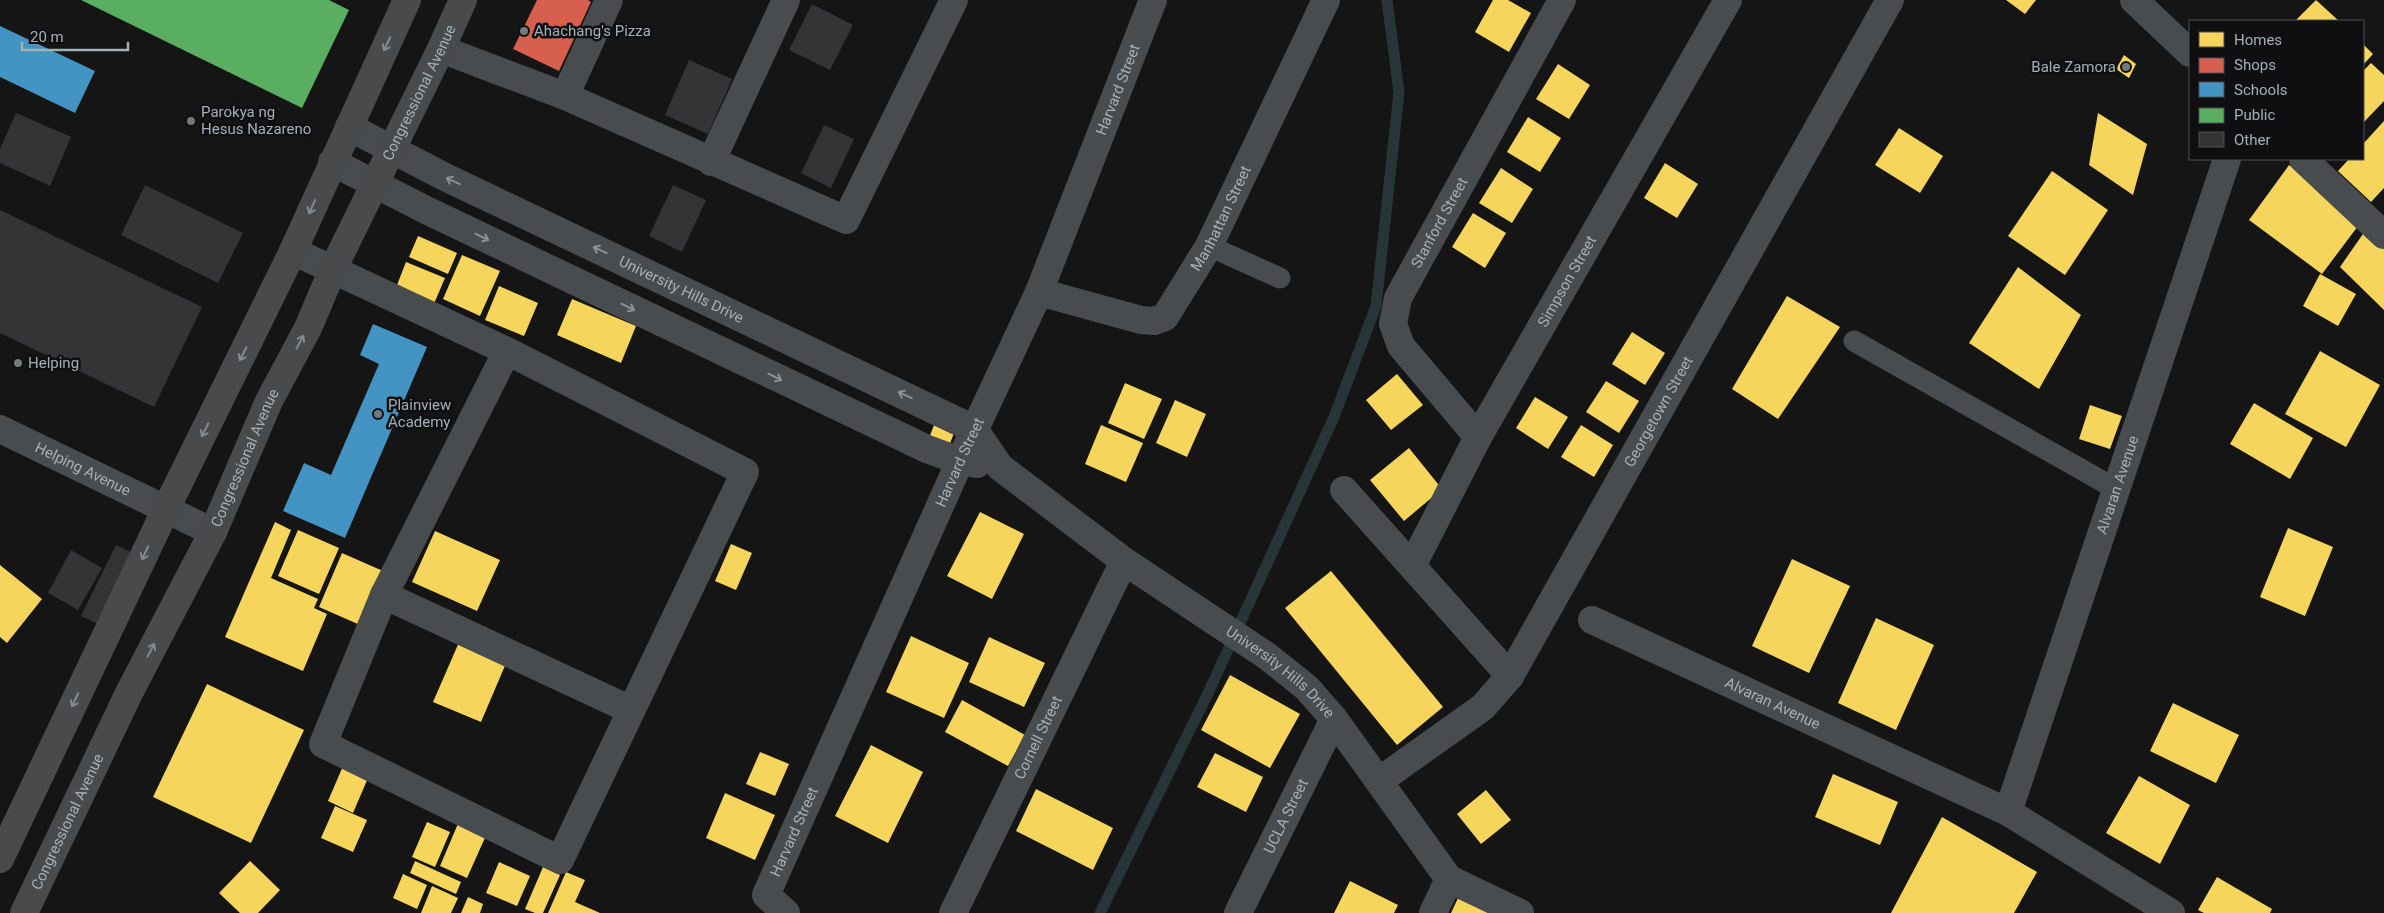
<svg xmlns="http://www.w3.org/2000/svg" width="2384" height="913" font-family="Roboto,sans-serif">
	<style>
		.homes { fill: #f6d55c }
		.shops { fill: #d6604d }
		.schools { fill: #4393c3 }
		.public { fill: #5aae61 }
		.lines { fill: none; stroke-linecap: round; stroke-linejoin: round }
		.stream { stroke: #283537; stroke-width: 11 }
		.building { fill: #343436 }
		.service { stroke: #494c4e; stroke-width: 21 }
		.minor { stroke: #494c4e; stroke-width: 28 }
		.tertiary { stroke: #494c4e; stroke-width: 28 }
		.secondary { stroke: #484a4c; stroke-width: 28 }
		.oneway { stroke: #848c91 }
		.oneway2 { stroke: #899297 }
		.poi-dot { fill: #737a7e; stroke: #0f0f11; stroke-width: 2 }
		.labels { text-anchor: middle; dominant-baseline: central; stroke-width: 5; stroke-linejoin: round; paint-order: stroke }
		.poi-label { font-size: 15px; fill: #a5b0b6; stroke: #0f0f11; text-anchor: start }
		.street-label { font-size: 15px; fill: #a5b0b6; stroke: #0f0f11 }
	</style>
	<rect width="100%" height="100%" fill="#151515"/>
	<path class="homes" d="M1493,0H1508L1531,13L1509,52L1475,32Z
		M2006,0H2036L2025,14Z
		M2316,0L2339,21H2295Z
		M2363,44L2373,54L2363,65Z
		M2124,55L2136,64L2129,78L2116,69Z
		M2371,63L2384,75V101L2363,123V71Z
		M1558,64L1590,85L1569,119L1536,99Z
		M2098,113L2147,144L2133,195L2089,165Z
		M1528,117L1561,138L1540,172L1507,152Z
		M2384,121V188L2371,202L2338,171L2349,159H2363V144Z
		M1899,128L1943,156L1920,193L1875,165Z
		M1665,163L1698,184L1677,218L1644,198Z
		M2289,165L2361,222L2322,274L2249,220Z
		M1501,168L1533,189L1512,223L1479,203Z
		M2052,171L2108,210L2065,275L2008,236Z
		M1473,213L1506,233L1485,268L1452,247Z
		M2365,231L2384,248V310L2340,267Z
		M418,236L457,253L448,274L409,257Z
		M462,255L500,271L480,316L443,299Z
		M406,262L445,278L433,306L395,290Z
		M2018,267L2081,315L2039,389L1969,343Z
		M2320,274L2356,294L2338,326L2303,306Z
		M499,286L538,303L524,336L485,320Z
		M1787,296L1840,327L1778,419L1732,389Z
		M572,299L636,326L621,363L557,335Z
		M1632,332L1665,353L1645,385L1612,364Z
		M2320,351L2380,385L2346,447L2285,414Z
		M1397,374L1423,405L1391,430L1366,400Z
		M1606,381L1639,401L1619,433L1586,412Z
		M1125,383L1162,399L1144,439L1108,423Z
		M1535,397L1568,417L1548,449L1516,428Z
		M1175,400L1206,414L1187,457L1156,443Z
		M2254,403L2313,438L2290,479L2230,444Z
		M2090,405L2122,416L2110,449L2079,439Z
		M936,420L956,428L949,446L929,438Z
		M1101,425L1143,443L1126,482L1085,464Z
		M1581,425L1613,445L1594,477L1561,457Z
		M1409,448L1442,489L1404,521L1370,480Z
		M980,512L1024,534L992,599L947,576Z
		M275,522L291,530L271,578L318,599L314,608L327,614L303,671L225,637Z
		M2288,528L2333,547L2305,616L2260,597Z
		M298,530L339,548L319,594L278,576Z
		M435,531L500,560L477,611L412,582Z
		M731,544L752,553L736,590L715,581Z
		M342,553L383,571L360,625L319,607Z
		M1792,559L1850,586L1809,673L1752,646Z
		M0,565L42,599L7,643L0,637Z
		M1331,571L1443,707L1397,745L1285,608Z
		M1876,618L1934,645L1896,730L1838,703Z
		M911,636L969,663L944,718L886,692Z
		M989,637L1045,663L1024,707L969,682Z
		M460,640L507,661L481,722L433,702Z
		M1230,675L1300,714L1270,768L1201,730Z
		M207,684L304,730L251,843L153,797Z
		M962,700L1025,735L1008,766L945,732Z
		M2173,703L2239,735L2216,783L2150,751Z
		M871,745L923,772L888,843L835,816Z
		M760,752L789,764L775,796L746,784Z
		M1215,753L1263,777L1246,812L1197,787Z
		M346,759L371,771L353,813L328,801Z
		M1833,774L1898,802L1880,845L1815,817Z
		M2139,776L2190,805L2160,864L2106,833Z
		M1036,789L1113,828L1093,870L1016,831Z
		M1486,790L1511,820L1481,844L1457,814Z
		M725,793L775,815L755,860L706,838Z
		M335,806L367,820L353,852L321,838Z
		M1942,817L2037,872L2014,913H1891Z
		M460,819L488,831L467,878L440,866Z
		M427,822L450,832L435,867L412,857Z
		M250,861L280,890L258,913H240L219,893Z
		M415,861L461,882L456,894L410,873Z
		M499,862L530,876L517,906L486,893Z
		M543,867L560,875L543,913H535L525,909Z
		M566,872L585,880L575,902L600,913H548Z
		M403,874L427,885L417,909L393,898Z
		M2217,877L2272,909L2270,913H2204L2198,910Z
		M1350,881L1398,905L1394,913H1334Z
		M432,886L458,898L451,913H421Z
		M468,897L483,904L480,913H461Z
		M1458,898L1489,913H1451Z"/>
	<path class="shops" d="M537,0H588L591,2L559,71L513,49Z"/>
	<path class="schools" d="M0,26L95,71L75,113L0,77Z
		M373,324L427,347L345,538L283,511L304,463L331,475L379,364L360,355Z"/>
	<path class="public" d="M81,0H329L349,10L302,108Z"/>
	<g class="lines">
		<path class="stream" d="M1100,913L1210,689L1334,417L1376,306L1399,92L1387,0"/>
	</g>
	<path class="building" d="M812,4L853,25L830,70L789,50Z
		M689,60L732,79L708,134L665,115Z
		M16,113L71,137L50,186L0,163V149Z
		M824,125L854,139L831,188L801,173Z
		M145,185L243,233L218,283L121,235Z
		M673,185L706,200L682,252L649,236Z
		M0,210L202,307L154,407L0,333Z
		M116,545L137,555L102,626L81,616Z
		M71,550L102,568L78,610L48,593Z"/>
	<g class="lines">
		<path class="service" d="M1209,246L1280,278
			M1854,341L2116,489"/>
		<g class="minor">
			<path d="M2134,0L2190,53"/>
			<path d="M441,49L565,96L846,220L954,0"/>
			<path d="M565,96L609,0"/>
			<path id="s1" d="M349,127L443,176L974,429L1000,467L1124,561L1267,656L1307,688L1334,719L1449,879L1520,913"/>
			<path d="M2303,159L2384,235"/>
			<path d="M332,162L428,211L927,449L960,461L977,464"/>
			<path d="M711,162L786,0"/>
			<path d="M293,251L507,351L745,472L560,860L323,744L384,595L507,351"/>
			<path id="s2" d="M1039,292L1141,320L1154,321L1165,317L1209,246L1326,0"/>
			<path id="s3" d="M1478,437L1401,346L1393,324L1398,298L1562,0"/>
			<path d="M1344,490L1510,676"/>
			<path id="s4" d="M1413,564L1478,437L1728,0"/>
			<path d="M384,595L631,710"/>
			<path id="s5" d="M1592,620L2008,812L2171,913"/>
			<path id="s6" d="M1379,781L1483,707L1510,676L1890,0"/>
			<path id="s7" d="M2008,812L2227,159"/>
			<path id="s8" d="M786,913L766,895L960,461L1039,292L1153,0"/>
			<path id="s9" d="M953,913L1124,561"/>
			<path id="s10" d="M1238,913L1334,719"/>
			<path d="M1433,913L1449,879"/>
		</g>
		<path class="tertiary" id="s11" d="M0,429L213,532"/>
		<g class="secondary">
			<path d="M0,859L166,509L293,251L407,0"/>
			<path id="s12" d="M24,913L129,693L213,532L269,401L308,328L333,269L441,49L463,0"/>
		</g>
	</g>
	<defs><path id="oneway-shaft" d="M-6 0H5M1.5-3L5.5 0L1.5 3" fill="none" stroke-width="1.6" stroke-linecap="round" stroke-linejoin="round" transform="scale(1.25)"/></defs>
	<g class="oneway">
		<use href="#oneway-shaft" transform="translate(387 44) rotate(115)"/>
		<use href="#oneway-shaft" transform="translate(312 207) rotate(114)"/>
		<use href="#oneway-shaft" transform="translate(300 342) rotate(-62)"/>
		<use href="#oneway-shaft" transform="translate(243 354) rotate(116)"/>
		<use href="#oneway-shaft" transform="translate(205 430) rotate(116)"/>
		<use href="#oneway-shaft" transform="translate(145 553) rotate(115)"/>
		<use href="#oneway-shaft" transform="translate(151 650) rotate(-62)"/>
		<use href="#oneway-shaft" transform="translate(75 700) rotate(115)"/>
	</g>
	<g class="oneway2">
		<use href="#oneway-shaft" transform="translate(453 181) rotate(-155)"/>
		<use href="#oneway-shaft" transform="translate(482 237) rotate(26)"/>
		<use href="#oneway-shaft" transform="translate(600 250) rotate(-155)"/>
		<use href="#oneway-shaft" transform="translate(628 307) rotate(26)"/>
		<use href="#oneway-shaft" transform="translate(775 377) rotate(26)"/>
		<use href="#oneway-shaft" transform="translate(905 395) rotate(-155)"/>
	</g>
	<g class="poi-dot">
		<circle cx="524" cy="31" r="5"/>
		<circle cx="2126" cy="67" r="5"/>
		<circle cx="191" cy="121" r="5"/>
		<circle cx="18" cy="363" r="5"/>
		<circle cx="378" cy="414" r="5"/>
	</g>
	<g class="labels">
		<g class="poi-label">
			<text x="534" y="31">Ahachang's Pizza</text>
			<text x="2116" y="67" text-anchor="end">Bale Zamora</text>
			<text x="201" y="112">Parokya ng<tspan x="201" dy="17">Hesus Nazareno</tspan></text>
			<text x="28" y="363">Helping</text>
			<text x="388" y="405">Plainview<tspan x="388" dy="17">Academy</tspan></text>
		</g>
		<g class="street-label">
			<text stroke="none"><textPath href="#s8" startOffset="906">Harvard Street</textPath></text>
			<text stroke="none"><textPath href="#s12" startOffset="911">Congressional Avenue</textPath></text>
			<text stroke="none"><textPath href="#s2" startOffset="244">Manhattan Street</textPath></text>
			<text stroke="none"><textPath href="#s3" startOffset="255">Stanford Street</textPath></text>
			<text stroke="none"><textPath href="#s4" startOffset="322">Simpson Street</textPath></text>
			<text stroke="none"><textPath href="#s1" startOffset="370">University Hills Drive</textPath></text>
			<text stroke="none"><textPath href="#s6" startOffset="472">Georgetown Street</textPath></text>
			<text stroke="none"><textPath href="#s12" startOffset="506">Congressional Avenue</textPath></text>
			<text stroke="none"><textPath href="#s8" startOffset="501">Harvard Street</textPath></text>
			<text stroke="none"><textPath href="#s11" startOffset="92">Helping Avenue</textPath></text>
			<text stroke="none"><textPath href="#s7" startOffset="345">Alvaran Avenue</textPath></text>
			<text stroke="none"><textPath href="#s1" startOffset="1088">University Hills Drive</textPath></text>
			<text stroke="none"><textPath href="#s5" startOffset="199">Alvaran Avenue</textPath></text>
			<text stroke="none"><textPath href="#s9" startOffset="195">Cornell Street</textPath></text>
			<text stroke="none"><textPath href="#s10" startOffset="108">UCLA Street</textPath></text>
			<text stroke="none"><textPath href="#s12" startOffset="101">Congressional Avenue</textPath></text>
			<text stroke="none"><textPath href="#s8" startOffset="96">Harvard Street</textPath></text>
		</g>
	</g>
	<rect x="2189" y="20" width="175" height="140" fill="#0f0f11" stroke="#4b4f53"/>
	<rect x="2199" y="32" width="25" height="15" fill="#f6d55c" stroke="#4b4f53"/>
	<text x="2234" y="45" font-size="15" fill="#a5b0b6">Homes</text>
	<rect x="2199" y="58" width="25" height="15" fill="#d6604d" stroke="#4b4f53"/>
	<text x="2234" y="70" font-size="15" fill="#a5b0b6">Shops</text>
	<rect x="2199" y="82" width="25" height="15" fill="#4393c3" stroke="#4b4f53"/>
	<text x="2234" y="95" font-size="15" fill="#a5b0b6">Schools</text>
	<rect x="2199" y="108" width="25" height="15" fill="#5aae61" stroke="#4b4f53"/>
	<text x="2234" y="120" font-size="15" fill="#a5b0b6">Public</text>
	<rect x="2199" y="132" width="25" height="15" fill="#343436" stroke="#4b4f53"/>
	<text x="2234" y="145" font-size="15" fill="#a5b0b6">Other</text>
	<path d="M22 42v8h106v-8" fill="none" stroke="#a5b0b6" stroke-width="2.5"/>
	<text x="30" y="42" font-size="15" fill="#a5b0b6" stroke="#0f0f11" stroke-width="4" paint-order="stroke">20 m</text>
</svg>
